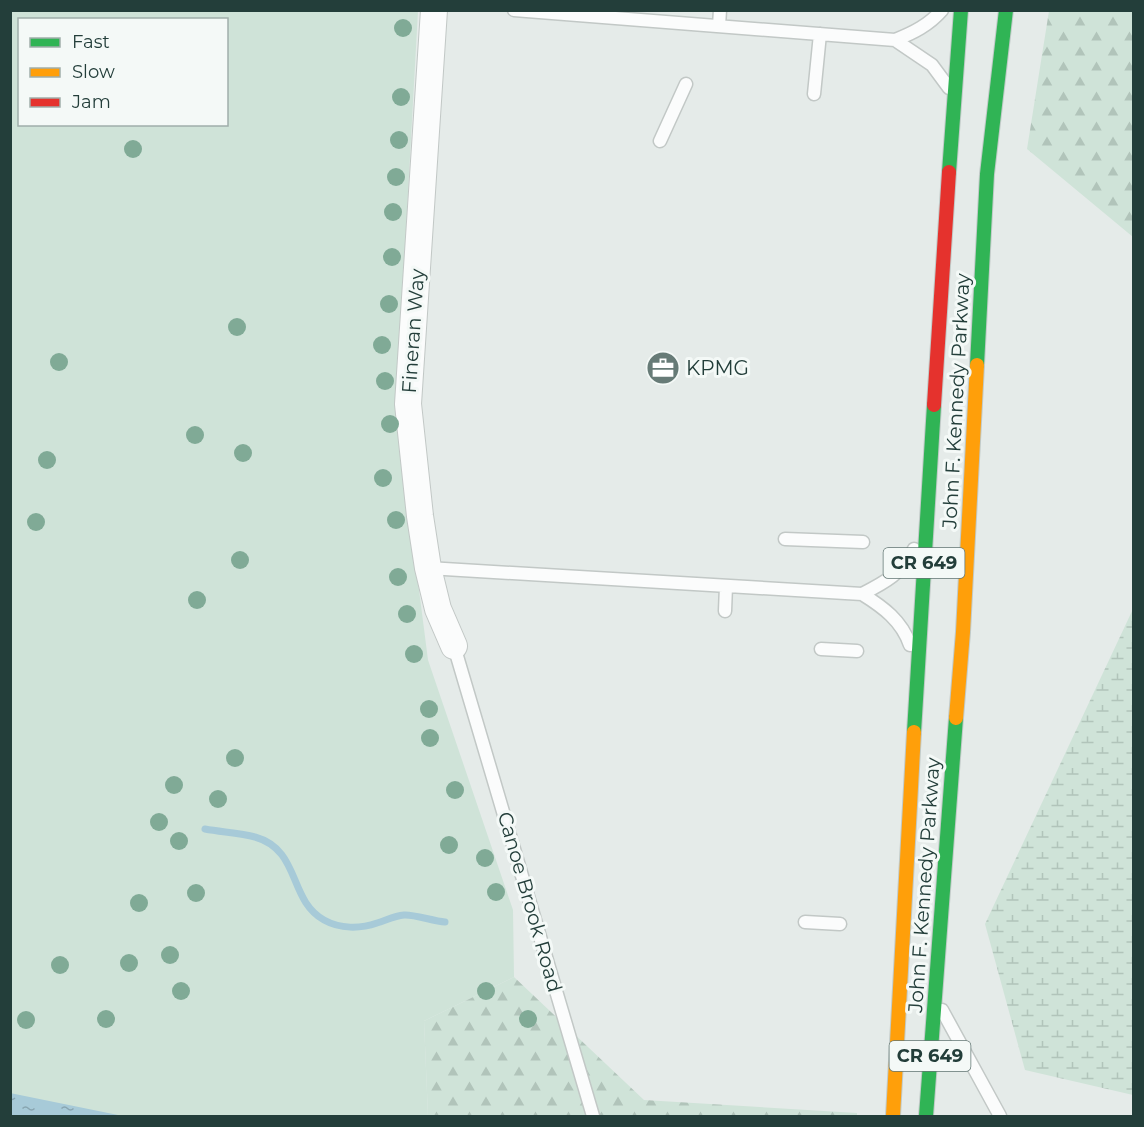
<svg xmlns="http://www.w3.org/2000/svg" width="1144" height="1127" font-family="Montserrat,sans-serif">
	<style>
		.green { fill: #cfe3d8; fill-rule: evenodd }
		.forest { fill: url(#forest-firs) }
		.wetland { fill: url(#wetland-marsh) }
		.water { fill: url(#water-ripples) }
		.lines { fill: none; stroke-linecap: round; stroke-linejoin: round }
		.stream { stroke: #a7cad8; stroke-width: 7 }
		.lane-casing { stroke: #c2c8c6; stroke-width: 15 }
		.street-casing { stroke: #c2c8c6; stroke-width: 28 }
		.fast-casing { stroke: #c1cac8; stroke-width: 16 }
		.slow-casing { stroke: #c1cac8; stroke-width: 16 }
		.jam-casing { stroke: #c1cac8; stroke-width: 16 }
		.lane { stroke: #fbfcfc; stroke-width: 12 }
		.street { stroke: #fbfcfc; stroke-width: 26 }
		.fast { stroke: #30b455; stroke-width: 14 }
		.slow { stroke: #ff9f0a; stroke-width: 14 }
		.jam { stroke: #e5322d; stroke-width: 14 }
		.tree { fill: #80aa96 }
		.labels { text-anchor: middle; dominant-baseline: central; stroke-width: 6; stroke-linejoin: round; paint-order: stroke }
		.shield { fill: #f4f9f7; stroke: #627673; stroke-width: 1.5 }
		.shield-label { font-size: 18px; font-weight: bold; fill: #233e3a }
		.street-label { font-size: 20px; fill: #233e3a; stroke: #f4f9f7 }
		.poi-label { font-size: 20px; fill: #233e3a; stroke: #f4f9f7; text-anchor: start }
	</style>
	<defs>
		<pattern id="forest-firs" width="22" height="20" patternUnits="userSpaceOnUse" patternTransform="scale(1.5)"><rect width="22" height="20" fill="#cfe3d8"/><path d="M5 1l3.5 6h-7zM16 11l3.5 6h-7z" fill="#b1c4ba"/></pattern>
		<pattern id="wetland-marsh" width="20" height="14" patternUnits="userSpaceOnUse" patternTransform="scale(1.5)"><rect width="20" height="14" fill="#cfe3d8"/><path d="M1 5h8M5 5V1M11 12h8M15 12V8" fill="none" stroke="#b1c4ba"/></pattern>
		<pattern id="water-ripples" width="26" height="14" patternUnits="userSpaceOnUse" patternTransform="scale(1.5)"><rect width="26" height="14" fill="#a7cad8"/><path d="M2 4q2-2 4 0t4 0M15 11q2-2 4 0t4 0" fill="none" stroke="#88a5b0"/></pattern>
	</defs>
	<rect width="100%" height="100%" fill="#e5ebe9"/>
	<path class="green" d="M11,11H418L396,411L428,660L513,910L514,977L424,1021L428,1116H11ZM20,20H226V124H20Z"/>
	<path class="forest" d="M1049,11H1133V237L1027,149Z
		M514,977L644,1100L857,1113V1116H428L424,1021Z"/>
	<path class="wetland" d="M1133,609L1134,1095H1133L1025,1070L985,924Z"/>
	<path class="water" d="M10,1093L118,1115L120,1116H11Z"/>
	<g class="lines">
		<path class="stream" d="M205,829C221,832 240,833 255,837C301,850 288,900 324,920C340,929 360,929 377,923C387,920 394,916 404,915C413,914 433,921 445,922"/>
		<defs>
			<path id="lane" d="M514,10L895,40C913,33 929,25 942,10
				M719,26L720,10
				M895,40L932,65L949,88
				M814,94L820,34
				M660,141L686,84
				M785,539L863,542
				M428,568L862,594C883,607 902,621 910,645
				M862,594C884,583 904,572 914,549
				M725,611L726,586
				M454,646L593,1116
				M821,649L857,651
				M805,922L840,924
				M942,1010L1000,1116"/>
			<path id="street" d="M434,10L408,404L420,516L428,568L438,609L454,646"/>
			<path id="fast" d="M949,172L961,10
				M977,365L987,174L1006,10
				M914,732L934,405
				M926,1116L956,718"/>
			<path id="slow" d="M956,718L963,632L977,365
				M893,1116L914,732"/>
			<path id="jam" d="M934,405L949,172"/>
		</defs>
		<use href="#lane" class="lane-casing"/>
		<use href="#street" class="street-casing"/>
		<use href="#fast" class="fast-casing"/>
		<use href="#slow" class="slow-casing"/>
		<use href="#jam" class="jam-casing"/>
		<use href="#lane" class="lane"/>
		<use href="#street" class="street"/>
		<use href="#fast" class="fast"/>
		<use href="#slow" class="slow"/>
		<use href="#jam" class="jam"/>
	</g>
	<g class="tree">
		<circle cx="403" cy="28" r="9"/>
		<circle cx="401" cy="97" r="9"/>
		<circle cx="399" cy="140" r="9"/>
		<circle cx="133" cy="149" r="9"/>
		<circle cx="396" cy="177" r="9"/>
		<circle cx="393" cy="212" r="9"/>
		<circle cx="392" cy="257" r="9"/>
		<circle cx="389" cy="304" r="9"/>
		<circle cx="237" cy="327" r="9"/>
		<circle cx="382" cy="345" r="9"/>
		<circle cx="59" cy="362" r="9"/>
		<circle cx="385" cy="381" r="9"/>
		<circle cx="390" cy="424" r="9"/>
		<circle cx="195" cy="435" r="9"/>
		<circle cx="243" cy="453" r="9"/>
		<circle cx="47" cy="460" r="9"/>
		<circle cx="383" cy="478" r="9"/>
		<circle cx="396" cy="520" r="9"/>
		<circle cx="36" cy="522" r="9"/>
		<circle cx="240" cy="560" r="9"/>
		<circle cx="398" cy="577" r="9"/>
		<circle cx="197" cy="600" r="9"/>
		<circle cx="407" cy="614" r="9"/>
		<circle cx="414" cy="654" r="9"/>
		<circle cx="429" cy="709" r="9"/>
		<circle cx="430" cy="738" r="9"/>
		<circle cx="235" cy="758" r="9"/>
		<circle cx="174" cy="785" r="9"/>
		<circle cx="455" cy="790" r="9"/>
		<circle cx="218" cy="799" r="9"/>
		<circle cx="159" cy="822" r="9"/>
		<circle cx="179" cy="841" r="9"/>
		<circle cx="449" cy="845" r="9"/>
		<circle cx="485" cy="858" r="9"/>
		<circle cx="496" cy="892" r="9"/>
		<circle cx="196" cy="893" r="9"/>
		<circle cx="139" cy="903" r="9"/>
		<circle cx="170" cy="955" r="9"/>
		<circle cx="129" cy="963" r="9"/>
		<circle cx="60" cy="965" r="9"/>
		<circle cx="181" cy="991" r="9"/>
		<circle cx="486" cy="991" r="9"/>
		<circle cx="106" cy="1019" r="9"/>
		<circle cx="528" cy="1019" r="9"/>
		<circle cx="26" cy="1020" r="9"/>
	</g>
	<defs>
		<symbol id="office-disc" viewBox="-11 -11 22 22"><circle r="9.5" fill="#677b77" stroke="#f4f9f7"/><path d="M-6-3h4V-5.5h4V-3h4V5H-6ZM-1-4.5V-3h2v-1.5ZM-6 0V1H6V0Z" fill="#fff"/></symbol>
	</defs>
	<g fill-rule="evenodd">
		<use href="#office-disc" x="644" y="349" width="38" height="38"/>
	</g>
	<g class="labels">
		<g class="shield">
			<rect x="883.5" y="548" width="81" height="30" rx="4.5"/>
			<rect x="889.5" y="1041" width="81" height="30" rx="4.5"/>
		</g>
		<g class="shield-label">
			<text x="924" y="563">CR 649</text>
			<text x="930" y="1056">CR 649</text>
		</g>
		<g class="street-label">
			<text transform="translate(413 331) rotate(-86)">Fineran Way</text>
			<text transform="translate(956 401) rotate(-87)">John F. Kennedy Parkway</text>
			<text transform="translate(924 885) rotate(-86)">John F. Kennedy Parkway</text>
			<text transform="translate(530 902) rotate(74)">Canoe Brook Road</text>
		</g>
		<g class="poi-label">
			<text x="686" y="368">KPMG</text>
		</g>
	</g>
	<rect width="1144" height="1127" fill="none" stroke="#233e3a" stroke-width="24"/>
	<rect x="18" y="18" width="210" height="108" fill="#f4f9f7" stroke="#a0aeab" stroke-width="1.5"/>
	<rect x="30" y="38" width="30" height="9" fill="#30b455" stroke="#a0aeab" stroke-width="1.5"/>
	<text x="72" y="48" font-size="18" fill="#233e3a">Fast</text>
	<rect x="30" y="68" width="30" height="9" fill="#ff9f0a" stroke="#a0aeab" stroke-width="1.5"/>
	<text x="72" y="78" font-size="18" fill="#233e3a">Slow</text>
	<rect x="30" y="98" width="30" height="9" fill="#e5322d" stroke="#a0aeab" stroke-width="1.5"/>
	<text x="72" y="108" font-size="18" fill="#233e3a">Jam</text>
</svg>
